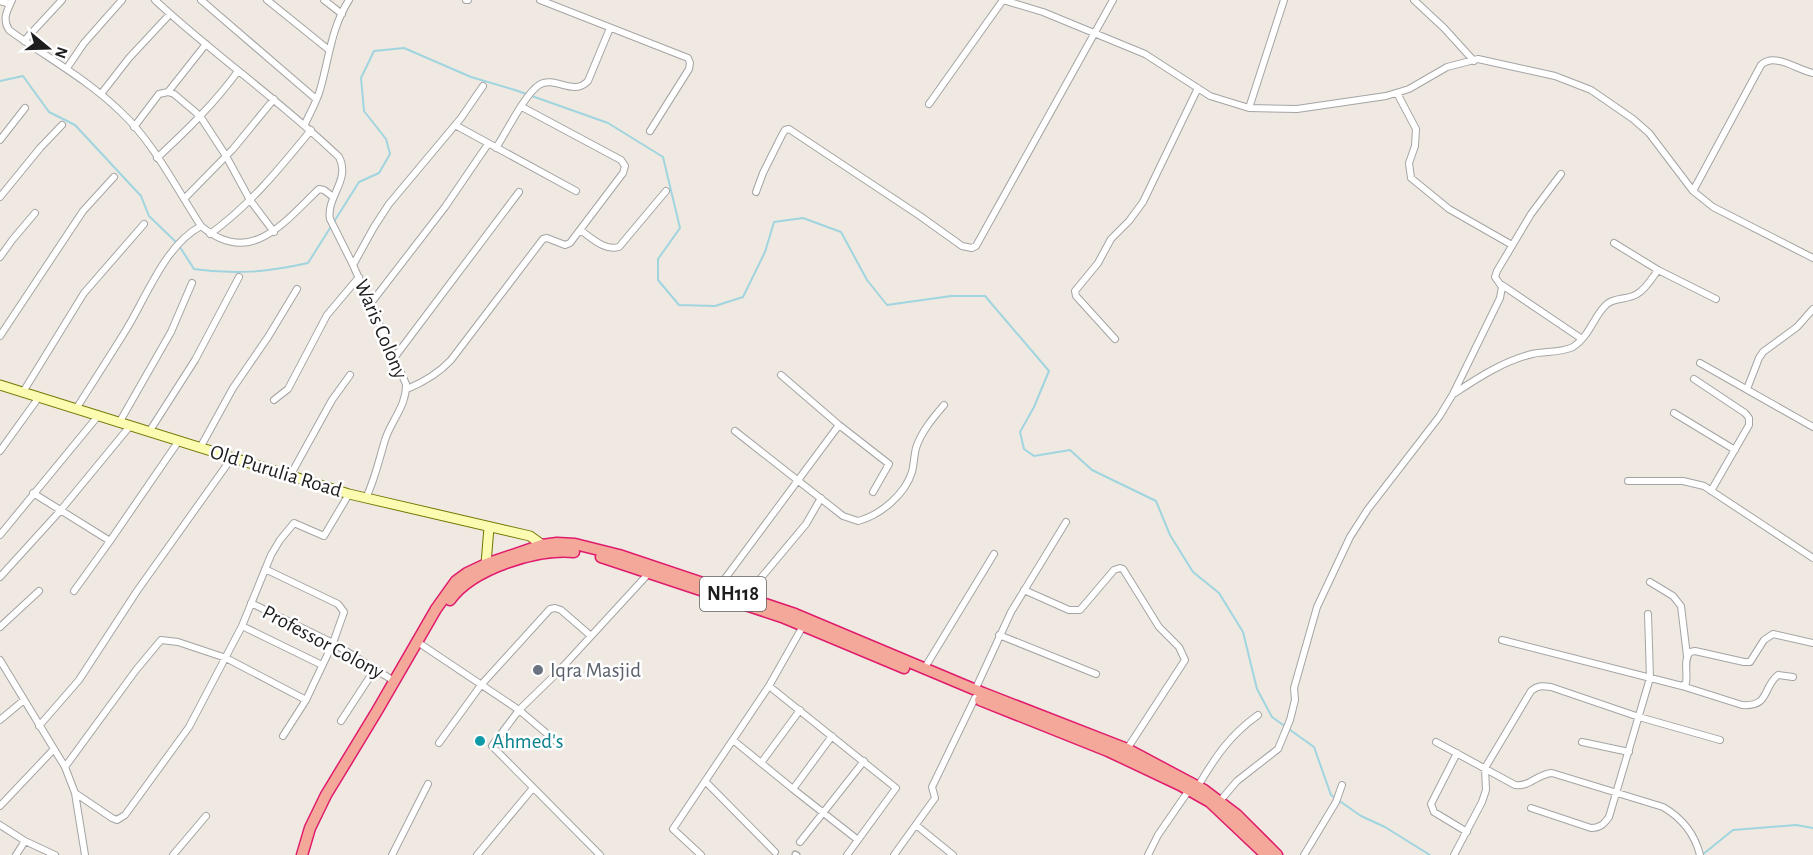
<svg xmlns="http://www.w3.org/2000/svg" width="1813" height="855" font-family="'Alegreya Sans',sans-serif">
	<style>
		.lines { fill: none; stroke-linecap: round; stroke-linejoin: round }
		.stream { stroke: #a0d5df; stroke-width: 2 }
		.pedestrian-casing { stroke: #a4a4a4; stroke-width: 7 }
		.minor-casing { stroke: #a4a4a4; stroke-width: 8 }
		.secondary-casing { stroke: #737700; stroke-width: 11 }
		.trunk-casing { stroke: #e01b6d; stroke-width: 13 }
		.pedestrian { stroke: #fff; stroke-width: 4.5 }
		.minor { stroke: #fff; stroke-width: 6 }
		.secondary { stroke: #fcfbb2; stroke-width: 9 }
		.trunk { stroke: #f4a89a; stroke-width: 10 }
		.worship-dot { fill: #6b7280; stroke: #fff; stroke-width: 2 }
		.culture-dot { fill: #0f9aa8; stroke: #fff; stroke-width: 2 }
		.labels { text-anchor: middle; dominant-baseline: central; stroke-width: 5; stroke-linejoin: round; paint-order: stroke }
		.shield { fill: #fff; stroke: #616161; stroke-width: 1.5 }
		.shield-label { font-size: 20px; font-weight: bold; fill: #1d1d1d }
		.street-label { font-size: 21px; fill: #1d1d1d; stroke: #fff }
		.worship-label { font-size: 21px; fill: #5b616d; stroke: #fff; text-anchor: start }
		.culture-label { font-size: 21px; fill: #0d838f; stroke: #fff; text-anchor: start }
	</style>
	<rect width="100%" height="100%" fill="#efe9e2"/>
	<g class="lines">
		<path class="stream" d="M0,81L23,76L49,112L75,125L141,196L149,216L178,244L194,269C234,275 268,272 308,263L359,182L379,173L390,154L386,139L364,111L361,78L374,51L404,48L471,77L515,90L608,123L663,157L680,228L658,259V280L679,305L715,306L743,297L765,252L774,222L803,218L841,232L867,280L887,305L951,296H985L1049,371L1034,407L1020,432L1024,449L1034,456L1070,450L1092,470L1156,501L1170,535L1193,572L1219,593L1243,632L1257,689L1272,717L1314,747L1331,795L1361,816L1385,827L1430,855
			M1702,855L1733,830L1796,825L1813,828"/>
		<defs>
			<path id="pedestrian" d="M795,854L797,855"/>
			<path id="minor" d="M12,0C7,11 2,19 9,30C46,57 87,79 121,112C154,143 176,188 201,226
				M155,0C214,55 281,101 339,157C351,180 326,197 330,219L353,265L406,384C407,405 391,421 385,440C379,460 375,479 366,498
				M201,0L316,99
				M267,0L329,50
				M324,0L342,14
				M466,0H468
				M540,0L688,58L690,63L689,69L650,131
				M1003,0L1043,12L1145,54L1210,96L1249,108L1297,109L1386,96L1409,89L1447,67L1478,59L1555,76L1591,90L1633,119L1649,133L1693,191L1713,207L1813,258
				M1414,0L1444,28L1474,61
				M0,1L10,4
				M24,41L62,0
				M67,68L84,43L122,0
				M168,92L206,44
				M1397,93L1416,129L1415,146L1409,163L1411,178L1449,209L1512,245
				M101,94L129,58L170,14
				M929,104L1003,0
				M1249,108L1284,0
				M305,124C310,113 317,101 320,90C329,59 331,28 349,0
				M455,125L576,191
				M134,127L159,94L168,92L174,94L200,116L226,156L250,200L274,232
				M0,140L25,108
				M496,148C506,133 525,94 539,85C555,75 573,97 588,81L610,28
				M157,158C186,131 215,103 238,71
				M1693,191L1761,65C1775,52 1797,70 1813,73
				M756,192L763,173L782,135L785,130L789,129L920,216L962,246L972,248L976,246L1113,0
				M0,197L40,148L62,125
				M184,199L233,149L274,99
				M580,230C592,238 604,251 619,247L666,191
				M210,234C250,205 280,168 311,130
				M1614,243L1658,270L1716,299
				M0,257L13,239L35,213
				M353,265L374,227L389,204L461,118L483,86
				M1502,285L1582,339
				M371,303L445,207L488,144
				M0,336L83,211L114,177
				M1115,339L1076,296L1075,291L1098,263L1111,239L1129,221L1143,202L1198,88
				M394,358L519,192
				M1700,363L1813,427
				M1694,379L1745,413L1749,418V425L1711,491
				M407,389C424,382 438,374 451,360L543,239L547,238L565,245L570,243L623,173L625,166L621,160L522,107
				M1747,389L1759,358L1763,352L1797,327L1813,309
				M23,392L84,293L144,224
				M1455,393C1479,377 1504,361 1532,354C1545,351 1561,353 1573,347C1590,336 1594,315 1607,304C1615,297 1628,300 1637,294C1646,289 1652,278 1658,270
				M274,400L288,389L327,315L359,277
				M76,409C93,382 110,356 126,330C147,296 165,245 201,226C251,268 284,222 319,189L324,190L333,197
				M1674,413L1735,450
				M119,423L171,332L192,283
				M839,425L889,464L873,492
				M735,431L843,516L858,521C881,515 905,494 912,472C914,464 914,456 916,448C921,432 933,418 944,405
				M149,432L195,360L239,277
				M200,448L233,388L268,337L297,289
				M0,451L39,397
				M290,476L332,400L350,375
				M1628,481H1683L1704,486L1813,558
				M33,493L110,541L178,442
				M0,535L98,416
				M265,569L338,604L344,612L333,643L306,700L283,736
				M0,577L60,511L130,426
				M760,579L806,524L821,498
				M1650,582L1673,596L1681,606L1687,656
				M718,588L839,425L781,375
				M1024,590L1069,610H1080L1114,570L1120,568L1123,569L1159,627L1179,647L1185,660L1127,749
				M74,591L110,541
				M251,603L333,643L394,681
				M242,626L322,665
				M0,627L39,591
				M999,635L1096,674
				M1502,640L1682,686L1686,683C1688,673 1683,660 1690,652L1695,651L1744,662H1750L1764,640L1773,634L1813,643
				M422,645L519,710L558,672L649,573
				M0,660L65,767L75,793L85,855
				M924,669L994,554
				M769,686L896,788L847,855
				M1682,686L1742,705C1770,707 1762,688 1778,675L1793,677
				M975,690L1011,612L1066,522
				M0,720L24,700
				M341,721L375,669
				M39,726L79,680L137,591L231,459
				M832,736L793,789L858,840
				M733,740L793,789
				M1436,742L1515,785C1530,787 1537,774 1552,773L1663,807C1682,818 1695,835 1700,855
				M1582,742L1629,752
				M439,743L481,685L550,609L555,608L561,610L591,636
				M558,743L519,710L492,746L600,855
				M1457,753L1431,804L1434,812L1467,832
				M761,763L800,710
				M65,767L136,670L161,640L178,642L226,658L306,700
				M705,781L775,852
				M1198,786C1216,756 1230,735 1258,715
				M75,793L112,818L117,820L125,815L189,727L242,626L271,555L280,540L294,523L324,536L349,494
				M1220,801L1237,781L1278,749L1290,720L1295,700L1294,688L1317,607L1350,537L1368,509L1439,417L1453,394L1500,298L1502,287L1495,277L1497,271L1531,214L1561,174
				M0,806L54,749
				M1531,808L1591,828C1600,828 1604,824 1609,817L1650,678L1648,614
				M0,825L25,841L55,855
				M916,825L953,855
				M800,842L864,761
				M16,855L25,841
				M173,855L206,816
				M392,855L428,784
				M477,855L533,788
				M701,855L673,829L769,686L803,626
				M894,855L935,798L932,787L975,698
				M1148,855L1158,835L1189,790
				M1304,855L1336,802L1342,785
				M1454,855L1482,802L1486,790L1485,768L1531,691C1538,685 1542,686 1551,687L1639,717L1720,740"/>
			<path id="secondary" d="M0,385L349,494L530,536L545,547
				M487,570L486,564L489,527"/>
			<path id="trunk" d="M601,557L782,617L904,668
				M450,600C472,569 537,548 574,552
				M980,700L1108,751L1180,785L1210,802L1266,855
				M302,855L310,828L326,795L377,711L436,609L456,581L467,573L486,564L542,545L557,543L575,544L619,555L795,614L983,693L1127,749L1204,790L1237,815L1277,855"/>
		</defs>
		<use href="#pedestrian" class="pedestrian-casing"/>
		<use href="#minor" class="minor-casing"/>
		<use href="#secondary" class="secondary-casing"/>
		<use href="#trunk" class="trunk-casing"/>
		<use href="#pedestrian" class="pedestrian"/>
		<use href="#minor" class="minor"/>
		<use href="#secondary" class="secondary"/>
		<use href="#trunk" class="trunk"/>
	</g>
	<circle class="worship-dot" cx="538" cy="670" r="6"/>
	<circle class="culture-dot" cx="480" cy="741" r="6"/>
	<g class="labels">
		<rect class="shield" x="700" y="577" width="66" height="34" rx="4.5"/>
		<g class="shield-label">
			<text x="733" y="594">NH118</text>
		</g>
		<g class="street-label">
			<text transform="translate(381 329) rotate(67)">Waris Colony</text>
			<text transform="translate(276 471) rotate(17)">Old Purulia Road</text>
			<text transform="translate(323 642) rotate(28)">Professor Colony</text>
		</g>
		<g class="worship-label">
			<text x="550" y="670">Iqra Masjid</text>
		</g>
		<g class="culture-label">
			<text x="492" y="741">Ahmed's</text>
		</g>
	</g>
	<g transform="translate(48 48) rotate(109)" stroke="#ffffff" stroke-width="4.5" paint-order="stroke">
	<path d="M0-4.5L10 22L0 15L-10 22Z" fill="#1d1d1d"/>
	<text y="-9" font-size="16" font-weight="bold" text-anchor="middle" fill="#1d1d1d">N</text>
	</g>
</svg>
